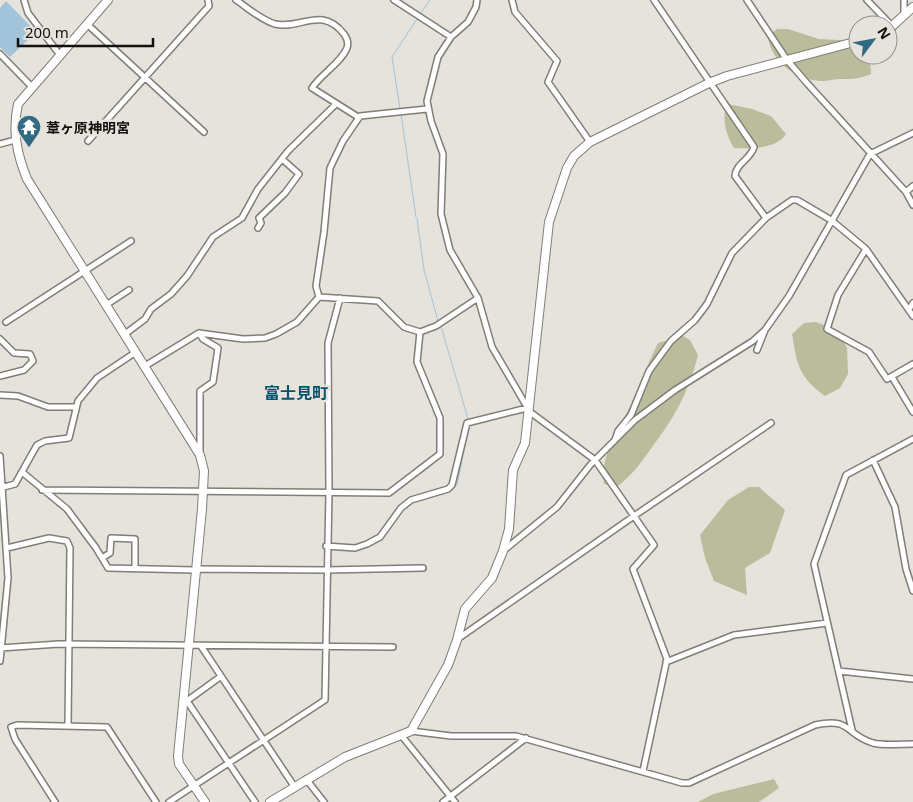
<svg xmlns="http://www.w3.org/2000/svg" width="913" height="802" font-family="'Noto Sans','Noto Sans JP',sans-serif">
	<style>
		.green { fill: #b9bd9b }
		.water { fill: #a1c4da }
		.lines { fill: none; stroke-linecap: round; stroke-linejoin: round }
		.stream { stroke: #a1c4da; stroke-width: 1 }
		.street-casing { stroke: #817d77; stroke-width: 8 }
		.secondary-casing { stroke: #817d77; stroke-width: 10 }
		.street { stroke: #fff; stroke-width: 5 }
		.secondary { stroke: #fff; stroke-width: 8 }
		.labels { text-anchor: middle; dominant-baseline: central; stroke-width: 5; stroke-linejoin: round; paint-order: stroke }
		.poi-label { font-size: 14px; font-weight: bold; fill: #13110f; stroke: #e6e2dc; text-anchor: start }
		.quarter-label { font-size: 16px; font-weight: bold; fill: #03536e; stroke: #e6e2dc }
	</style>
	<rect width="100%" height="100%" fill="#e6e2dc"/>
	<path class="green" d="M777,29H788L819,39L858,41V55H870L871,74C858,79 854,79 841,79C834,79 828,81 822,81C797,81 770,61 768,36Z
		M728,104L752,109L771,116L786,134C777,149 749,149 734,148C727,137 720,116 728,104Z
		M816,322L837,330L847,348L848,374L840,388L825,396C799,377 797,365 792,334L804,323Z
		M683,336L690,340L698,355C688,394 674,418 650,450C639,465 631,477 616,487L604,484C600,454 619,430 631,404C640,384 648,363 658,343Z
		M749,487H759L785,510L770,553L745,568L747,595L714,581L705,558L700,535L728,500Z
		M774,779L779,788L759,802H698L713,794Z"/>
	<path class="water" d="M6,1L36,32L10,57L0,47V8Z"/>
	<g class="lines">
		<path class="stream" d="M420,14L430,0
			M400,109L392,57L417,19
			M401,114L416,217
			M417,219L424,270L438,321
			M441,326L468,419
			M457,485L469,425"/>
		<defs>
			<path id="street" d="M24,0L28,13L60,55
				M236,0C248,8 261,20 275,24C301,30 321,5 344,34C347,38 349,42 347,48C341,63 321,74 312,88L358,117
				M394,0L451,37
				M477,0L476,7L468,22L451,37L438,57L427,101L431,121L443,154L441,214L450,250L478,298L492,347L530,412L595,460L654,545L633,569L667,659L643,771
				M512,0L515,12L557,61L548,82L590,142
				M654,0L754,147C751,159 736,163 735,176L766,218
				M747,0L787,60L806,82L906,192L913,205
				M867,0L893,27
				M904,0V16
				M87,24L204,132
				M0,54L32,87
				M88,141L209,6L208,0
				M0,144L15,140
				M906,192L913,186
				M258,228L261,223L259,218L285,193L299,174L282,159
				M866,249L838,295L827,329L869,352L887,379L913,364
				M319,297L316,286L324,232L330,168L343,141L360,116L427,109
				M319,297L378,301L404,327L420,332L436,326L478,298
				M106,305L129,290
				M909,309L913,303
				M6,322L131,241
				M199,333L203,339L218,348L213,382L200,391V452
				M125,334L145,319L151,309L171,294L187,276L213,237L242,218L258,189L288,151L336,104
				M0,339L14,353L30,354L33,361L24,370L0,376
				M757,350L765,330L789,296L870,154L913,133
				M145,366L199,333L243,339L265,338L276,334L297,322L319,297
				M892,377L913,412
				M0,395L18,396L48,407H76
				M615,440L618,431L631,415L649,371L671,341L695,320L707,304L732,253L766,218L792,200H797L831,220L866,249L913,316
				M0,456L8,578L0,661
				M873,460L895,507L906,569L913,591
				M22,472L67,509L96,548L108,568L194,570
				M0,488L15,484L37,445L45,441L69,438L78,401L97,378L136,352
				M42,490L389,493L440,454V418L417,362L420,332
				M326,546L355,548L367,544L380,537L401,508L411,500L448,489L452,485L467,423L527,408
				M7,548L49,538L67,541L70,548L68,726
				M503,551L557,507L591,464L635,420L675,390L753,341L765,330
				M102,558L110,553L111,538L135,539V568
				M195,569L326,570L423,568
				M459,638L634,516L771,423
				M201,646L294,786
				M0,648L59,644L393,647
				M666,662L734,635L827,623
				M839,671L913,679
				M187,701L255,802
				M184,703L220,677
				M852,730L814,564L846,475L913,439
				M411,731L451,736H516L682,783H689L815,725C852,717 845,735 873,743C885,746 900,744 913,744
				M401,735L455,802
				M306,779L324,802
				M55,802L15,739L11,727L17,725L107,727L156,802
				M169,802L325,700L329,492L328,343L340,298
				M443,802L526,738"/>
			<path id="secondary" d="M108,0L18,104C12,131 17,154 27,179L200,455L204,471L202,509L178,756L179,764L205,802
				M888,30L913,7
				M270,802L345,757L411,731L448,665L457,640L465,609L492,578L503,551L509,529L513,470L525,443L549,222L567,168L574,156L590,142L709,83L727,76L858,41"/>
		</defs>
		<use href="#street" class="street-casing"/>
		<use href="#secondary" class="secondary-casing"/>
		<use href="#street" class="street"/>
		<use href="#secondary" class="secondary"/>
	</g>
	<defs>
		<symbol id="temple-pin" viewBox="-11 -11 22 30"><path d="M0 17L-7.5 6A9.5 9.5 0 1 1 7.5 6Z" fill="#306a83" stroke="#e6e2dc"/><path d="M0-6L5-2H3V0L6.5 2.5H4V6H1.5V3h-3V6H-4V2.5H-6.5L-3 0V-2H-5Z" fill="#fff"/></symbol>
	</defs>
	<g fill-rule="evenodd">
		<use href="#temple-pin" x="15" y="113" width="28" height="38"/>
	</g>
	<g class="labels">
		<g class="poi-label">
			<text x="46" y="127">葦ヶ原神明宮</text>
		</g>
		<g class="quarter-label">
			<text x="296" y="393">富士見町</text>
		</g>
	</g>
	<g transform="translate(873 40) rotate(58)"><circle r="24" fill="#e6e2dc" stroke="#928e8a"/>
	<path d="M0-4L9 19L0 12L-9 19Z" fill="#306a83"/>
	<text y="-8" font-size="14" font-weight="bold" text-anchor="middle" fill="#13110f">N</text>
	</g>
	<path d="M18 38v8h135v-8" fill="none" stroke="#13110f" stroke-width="2.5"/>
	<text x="25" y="38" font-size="15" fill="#13110f" stroke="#e6e2dc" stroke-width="4" paint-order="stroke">200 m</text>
</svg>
